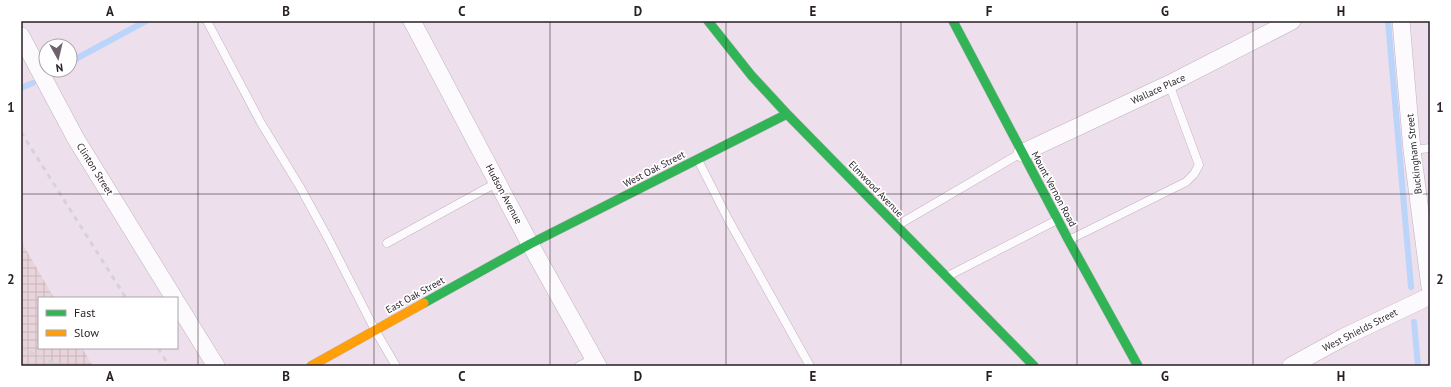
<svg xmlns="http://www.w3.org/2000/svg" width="1451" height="387" font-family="'PT Sans',sans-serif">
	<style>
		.industrial { fill: url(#industrial-grid) }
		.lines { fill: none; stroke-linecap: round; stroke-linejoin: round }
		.stream { stroke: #bbd4f9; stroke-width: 6 }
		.lane-casing { stroke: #bfb3be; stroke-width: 9 }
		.street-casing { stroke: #bfb3be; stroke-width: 18 }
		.fast-casing { stroke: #bfb3be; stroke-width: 10 }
		.slow-casing { stroke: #bfb3be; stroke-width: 10 }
		.lane { stroke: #fcfafc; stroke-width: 8 }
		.street { stroke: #fcfafc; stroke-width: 17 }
		.fast { stroke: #30b455; stroke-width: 9 }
		.slow { stroke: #ff9f0a; stroke-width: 9 }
		.rail { stroke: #d6d2d6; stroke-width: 3; stroke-dasharray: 5 5; stroke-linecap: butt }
		.grid { fill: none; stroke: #281e27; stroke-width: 1; stroke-opacity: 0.55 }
		.labels { text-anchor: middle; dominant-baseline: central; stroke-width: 3.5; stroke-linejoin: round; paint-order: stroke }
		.street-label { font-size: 10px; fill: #281e27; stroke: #fff }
		.neatline { fill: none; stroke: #281e27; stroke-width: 1.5 }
		.grid-label { font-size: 13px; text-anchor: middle; font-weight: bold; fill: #281e27 }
	</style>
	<defs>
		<pattern id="industrial-grid" width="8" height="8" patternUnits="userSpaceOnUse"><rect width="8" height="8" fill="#e9d4dc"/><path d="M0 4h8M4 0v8" fill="none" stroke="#c8b6bd"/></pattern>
	</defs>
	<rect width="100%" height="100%" fill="#eedfed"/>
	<path class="industrial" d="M21,241L54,298H39V348H82L93,366H21Z"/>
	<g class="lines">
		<path class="stream" d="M1388,21L1411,287
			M70,62L146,21
			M21,88L33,83
			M1414,322L1418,366"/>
		<defs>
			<path id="lane" d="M207,21L261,123L300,187L329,240L375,330L396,366
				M1412,150L1430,148
				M698,160L728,219L810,366
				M898,225L1021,153
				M1069,240L1186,182L1194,174L1199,165L1169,84
				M387,243L498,182
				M948,276L1057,220
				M579,366L594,358"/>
			<path id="street" d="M412,21L530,244L598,366
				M1401,21L1412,150L1430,287
				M21,36L76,139L174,298
				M1022,153L1169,84L1292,21
				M177,303L216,366
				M1291,366L1344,337L1430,296"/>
			<path id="fast" d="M708,21L751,75L787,114L1034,366
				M953,21L1069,241L1138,366
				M424,303L530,244L787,114"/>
			<path id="slow" d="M311,366L424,303"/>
		</defs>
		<use href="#lane" class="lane-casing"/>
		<use href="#street" class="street-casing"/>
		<use href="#fast" class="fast-casing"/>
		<use href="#slow" class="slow-casing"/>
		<use href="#lane" class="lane"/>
		<use href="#street" class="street"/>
		<use href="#fast" class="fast"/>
		<use href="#slow" class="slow"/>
		<path class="rail" d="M21,132L126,298
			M21,348L60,366
			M158,348L169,366"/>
	</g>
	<path class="grid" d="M198,21V366M374,21V366M550,21V366M726,21V366M901,21V366M1077,21V366M1253,21V366M21,194H1430"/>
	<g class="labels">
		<g class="street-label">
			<text transform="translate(1158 89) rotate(-25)">Wallace Place</text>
			<text transform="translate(1414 154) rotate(-96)">Buckingham Street</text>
			<text transform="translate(95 169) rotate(58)">Clinton Street</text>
			<text transform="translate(654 169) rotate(-27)">West Oak Street</text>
			<text transform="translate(876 189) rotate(46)">Elmwood Avenue</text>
			<text transform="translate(1054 189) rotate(62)">Mount Vernon Road</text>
			<text transform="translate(504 194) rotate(62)">Hudson Avenue</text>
			<text transform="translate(415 295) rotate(-29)">East Oak Street</text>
			<text transform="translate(1360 330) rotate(-27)">West Shields Street</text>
		</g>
	</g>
	<rect width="1451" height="387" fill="none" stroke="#ffffff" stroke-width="44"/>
	<rect x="38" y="297" width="140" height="52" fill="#ffffff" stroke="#a9a5a9"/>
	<rect x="46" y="310" width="20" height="6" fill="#30b455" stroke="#a9a5a9"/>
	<text x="74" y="317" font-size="12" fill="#281e27">Fast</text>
	<rect x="46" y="330" width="20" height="6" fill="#ff9f0a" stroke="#a9a5a9"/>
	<text x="74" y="337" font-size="12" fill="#281e27">Slow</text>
	<g transform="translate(58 58) rotate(172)"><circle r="19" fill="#ffffff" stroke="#a9a5a9"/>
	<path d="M0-3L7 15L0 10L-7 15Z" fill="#6d626c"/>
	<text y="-6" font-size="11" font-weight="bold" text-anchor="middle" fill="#281e27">N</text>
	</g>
	<rect x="22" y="22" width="1407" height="343" class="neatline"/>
	<g class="grid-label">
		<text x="110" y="16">A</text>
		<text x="286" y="16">B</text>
		<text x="462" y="16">C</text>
		<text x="638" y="16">D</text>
		<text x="813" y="16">E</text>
		<text x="989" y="16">F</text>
		<text x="1165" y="16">G</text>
		<text x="1341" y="16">H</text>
		<text x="11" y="112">1</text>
		<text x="1440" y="112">1</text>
		<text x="11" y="284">2</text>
		<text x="1440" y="284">2</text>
		<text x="110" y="381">A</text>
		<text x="286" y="381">B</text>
		<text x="462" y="381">C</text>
		<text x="638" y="381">D</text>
		<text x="813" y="381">E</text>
		<text x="989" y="381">F</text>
		<text x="1165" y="381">G</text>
		<text x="1341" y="381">H</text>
	</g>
</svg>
